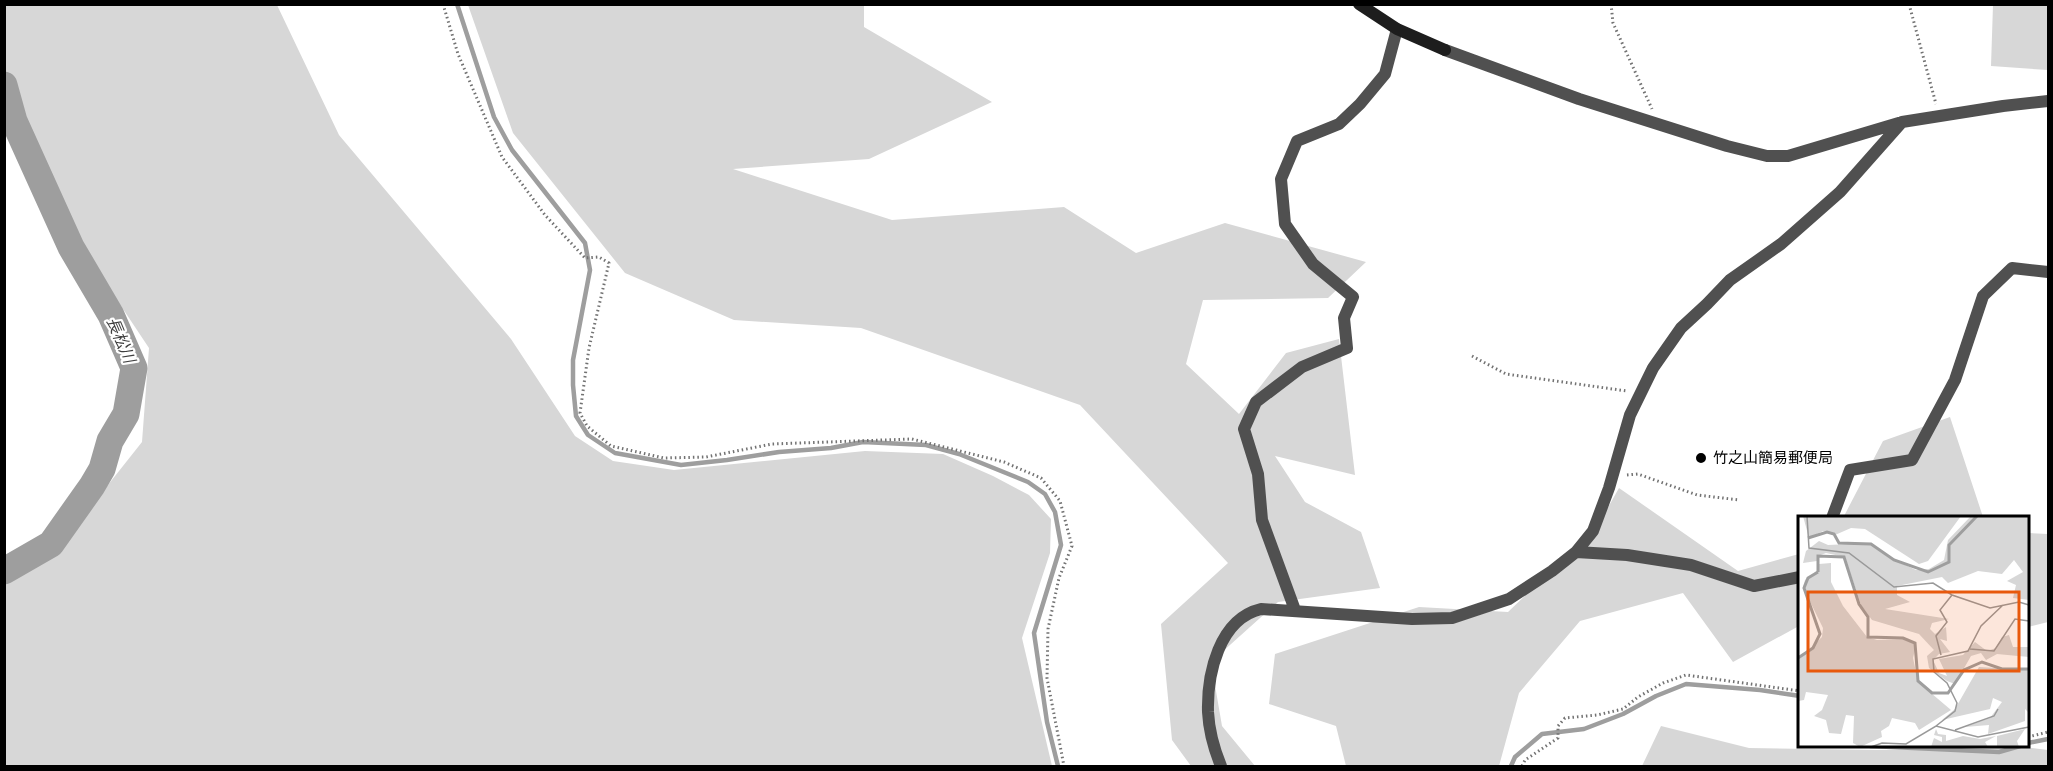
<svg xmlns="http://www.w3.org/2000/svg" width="2053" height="771" font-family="'Fira Sans Condensed','Noto Sans JP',sans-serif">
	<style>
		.green { fill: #d7d7d7 }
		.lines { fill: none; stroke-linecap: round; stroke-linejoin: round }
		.stream { stroke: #9e9e9e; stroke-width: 4.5 }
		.river { stroke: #9e9e9e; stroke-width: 27 }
		.path { stroke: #727272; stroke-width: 3; stroke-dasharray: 1.5 3; stroke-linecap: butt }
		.street { stroke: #505050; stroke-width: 12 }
		.secondary { stroke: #1d1d1d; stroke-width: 12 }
		.poi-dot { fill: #000; stroke: #fff; stroke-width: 2 }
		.labels { text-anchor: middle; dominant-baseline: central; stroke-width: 4.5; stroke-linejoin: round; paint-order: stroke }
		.poi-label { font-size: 15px; fill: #000; stroke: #fff; text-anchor: start }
		.water-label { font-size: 16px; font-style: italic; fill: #3f3f3f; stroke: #fff }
		.inset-river { fill: none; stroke: #9e9e9e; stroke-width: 3 }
		.inset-road { fill: none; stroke: #999; stroke-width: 1.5 }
		.view { fill: #e8590c; fill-opacity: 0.15; stroke: #e8590c; stroke-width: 3 }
		.inset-edge { fill: none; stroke: #000; stroke-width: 3 }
	</style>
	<rect width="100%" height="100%" fill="#fff"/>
	<path class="green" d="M5,4L277,5L339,135L511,339L575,436L613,461L674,470L865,451L943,454L993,476L1029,495L1051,519L1050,553L1022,638L1052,766H5V580L54,553L142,442L149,348L49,198L5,82Z
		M468,5H864V27L992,102L869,159L733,169L892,220L1064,207L1136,253L1225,223L1366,262L1328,298L1203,300L1186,364L1239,414L1286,353L1339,339L1355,475L1275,456L1305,502L1361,532L1380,588L1278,602L1211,662L1222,726L1255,766H1191L1172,740L1161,624L1228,563L1080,405L861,328L734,320L625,273L513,133Z
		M1993,5H2048V70L1991,66Z
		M1950,417L1983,517L1843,518L1883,441Z
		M1619,488L1738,571L1799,554V626L1733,662L1683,593L1580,621L1519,693L1499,766H1346L1336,726L1269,704L1275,654L1419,607L1508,612L1597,527Z
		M2028,533L2048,534V622L2028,627Z
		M1661,726L1749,748L1878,750L2032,748L2048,750V766H1642Z"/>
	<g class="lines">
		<path class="stream" d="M457,4L494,117L512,150L585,243L590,270L573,360V385L576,416L588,435L615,453L681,465L727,460L779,452L831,448L863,442L926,445L959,454L1028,482L1045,494L1055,512L1061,545L1034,633L1047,722L1058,766
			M2028,743L2048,739
			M1870,746L1999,752L2020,746
			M1511,766L1515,757L1542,734L1584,729L1623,714L1656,696L1686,684L1760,690L1800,696"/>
		<path class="river" d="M4,85L14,121L71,247L111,315L134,368L126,414L110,441L102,469L92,486L51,544L4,571"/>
		<path class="path" d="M443,4L458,54L502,157L545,215L585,258L599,257L609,263L589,348L580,413L587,426L611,446L664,458L706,457L772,444L912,439L1004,462L1041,478L1060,501L1072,546L1059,578L1048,629L1047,678L1064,766
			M1611,4L1613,23L1652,109
			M1909,4L1936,104
			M1472,356L1506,374L1627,391
			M1627,475L1638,474L1697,495L1740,500
			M2028,737L2048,732
			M1522,766L1525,760L1558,738V726L1565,718L1597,715L1623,709L1638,697L1663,683L1686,675L1800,691"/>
		<path class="street" d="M1445,50L1579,99L1727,146L1767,156H1788L1902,122L2003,106L2048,101
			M1832,518L1850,470L1912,460L1955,380L1983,296L2012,268L2048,272
			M1576,552L1627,555L1691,565L1754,586L1800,577
			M1295,610L1262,520L1258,474L1244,429L1256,402L1302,367L1347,348L1344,318L1353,297L1313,264L1285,224L1281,179L1297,141L1339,124L1360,104L1385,74L1397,29
			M1221,766C1214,749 1209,731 1208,712C1207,674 1219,619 1261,609L1412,619L1452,618L1509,599L1552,571L1576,552L1593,531L1609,488L1630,415L1653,368L1681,328L1707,304L1730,280L1781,244L1840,192L1902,122"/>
		<path class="secondary" d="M1359,4L1397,29L1445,50"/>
	</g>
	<circle class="poi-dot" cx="1701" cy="458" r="6"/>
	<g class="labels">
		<g class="poi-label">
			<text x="1713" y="458">竹之山簡易郵便局</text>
		</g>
		<g class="water-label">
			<text transform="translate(121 340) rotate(67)">長松川</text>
		</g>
	</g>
	<g transform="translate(1798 516)">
		<rect width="231" height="231" fill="#fff"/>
		<path d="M5,0H163L130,45L121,48L67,13L53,12L37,19L25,15L11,22ZM173,0H231V84L215,82L218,69L209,65L225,56L216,44L204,58L180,55L150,67L144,61L99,70V79L112,86L87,93L151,103L134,107L132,113L137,118L148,111L149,125L142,123L152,136L141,138L135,144L141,157L149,160L141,143L165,139L177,126L189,135L198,132L204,121L211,119L215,131H231V141L199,138L188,144L183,137L173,140L157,168L149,165L131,152L129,140L136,134L121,118L74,104L63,89L47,41L28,37L20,40L21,48L33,47V66L45,90L69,121L79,124L107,123L118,129L115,142L120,166L153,194L121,214L117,207L94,202L91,210L83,215L84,221L62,231L55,227L56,200L48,199L43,218L31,217L28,204L16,200L24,194L30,179L8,176L6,184L0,185V144L24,121L25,112L5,71L7,64L21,53L19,45L5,47L8,35L21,25L30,29L72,27L90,41L118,54L131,53L146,44L150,24ZM181,151L231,154V197L227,193V205L190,218L191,209L167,211L192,202L204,186L195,182L192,193L144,204L157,193ZM138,213L140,218L148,219V225L165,220L182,223L198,220L187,226L190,231H133L136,222L144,226V221L136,219ZM227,213L219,225L221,231H199V220Z" fill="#d7d7d7"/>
		<path class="inset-river" d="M10,22L29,16L36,18L41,27L73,28L96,44L130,56L151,46V29L179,0M20,56V40L46,41L61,88L70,101V121L105,122L117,127L120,165L134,177H150L166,154L184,146L204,153H231M0,142L15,132L22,118L6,72L10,62L20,56"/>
		<path class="inset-road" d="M9,0L11,32L51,37L96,71L135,67L154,79L192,92L221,86L231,89M172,133L196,135L217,103L231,105M143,139L138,120L149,106L142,94L154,79M138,210L157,195L159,187L149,167L136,156L135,143L170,135L183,110L205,89M157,214L196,200L200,193M73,231L84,227L108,228L138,210L180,221L231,211"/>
		<path class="view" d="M10,76H221V155H10Z"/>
		<rect width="231" height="231" class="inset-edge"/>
	</g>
	<rect width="2053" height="771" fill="none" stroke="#000000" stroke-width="12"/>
</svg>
